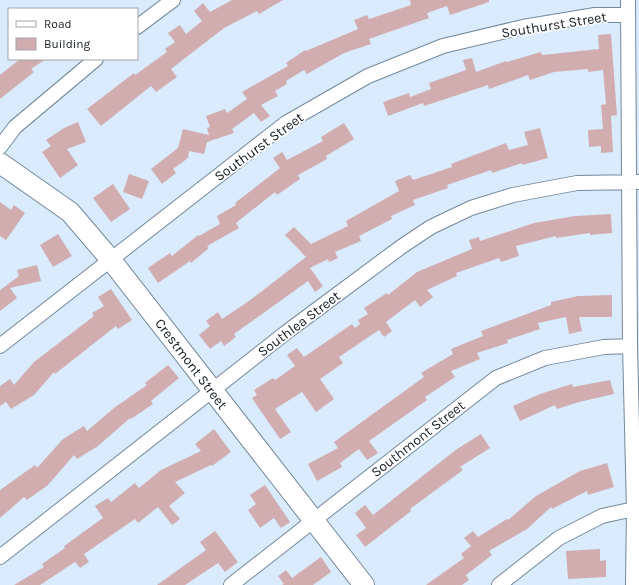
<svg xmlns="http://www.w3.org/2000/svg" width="639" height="585" font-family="Karla,sans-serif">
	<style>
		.building { fill: #d1adb0 }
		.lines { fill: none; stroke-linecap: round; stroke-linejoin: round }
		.street-casing { stroke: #74889c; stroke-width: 16 }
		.secondary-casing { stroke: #74889c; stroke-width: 22 }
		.street { stroke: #fff; stroke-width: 14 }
		.secondary { stroke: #fff; stroke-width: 20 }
		.labels { text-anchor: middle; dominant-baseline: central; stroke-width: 3.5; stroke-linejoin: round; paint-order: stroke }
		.street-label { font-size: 14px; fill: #151d25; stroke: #fff }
	</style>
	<rect width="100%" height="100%" fill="#d9ebfd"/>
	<path class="building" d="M232,0H283L259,14L257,11L224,28L171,69L177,77L156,92L151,86L101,126L87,109L134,73L135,75L167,52L165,49L175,42L168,33L180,25L186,34L202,21L194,11L203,3L210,12Z
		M410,0H489V2L450,15L447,6L427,13L429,18L369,39L371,44L344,53L307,74L304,70L286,81L287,84L275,91L278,96L261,105L270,116L261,122L254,113L232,129L234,133L207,142L204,154L189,151L188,158L173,169L176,173L162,184L151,169L178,148L183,129L209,135L207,128L210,127L206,116L225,109L227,113L247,99L242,92L288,66L286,63L305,50L306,51L358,29L354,20L367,15L369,19L411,5Z
		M611,34L617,115L611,116L613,152L601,153V146L589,147L588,130L603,129L601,105L606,104L603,70L588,72V69L554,72L530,80L528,75L489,89L488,85L424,106L423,103L388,116L383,102L409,93L410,97L431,89L429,83L466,70L463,60L472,58L476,72L506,61L507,62L541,52L542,55L599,49L598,35Z
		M20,59H46L31,69L34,72L0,99V75Z
		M78,122L86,142L67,149L78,165L60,178L42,152L51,146L46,140L64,128Z
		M344,123L354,139L326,156L327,159L298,175L300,179L277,195L275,192L236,223L239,228L207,246L209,248L191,263L190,261L158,283L148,268L170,253L172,256L198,235L199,236L220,224L217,216L236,205L235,203L280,168L273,158L282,152L287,160L323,141L321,137Z
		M540,128L548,158L522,165V163L492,173L491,170L447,185L448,188L413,200L415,205L391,216L392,219L359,236L361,241L335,252L338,258L329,262L328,259L310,268L323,286L315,292L308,281L234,334L236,337L224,346L221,341L210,349L199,335L210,326L206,321L218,312L222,319L249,301L306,257L285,235L294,227L311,244L348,226L346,221L399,191L395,181L410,175L413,180L452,167L451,164L506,143L509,150L528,145L524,132Z
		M129,174L149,181L142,199L123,192Z
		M113,184L130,209L111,222L93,198Z
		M0,202L11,210L14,205L25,213L6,240L0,236Z
		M611,214L612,233L590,235V233L556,238V236L516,246L519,256L501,262L499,258L456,273L457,276L427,290L433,297L420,307L415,300L386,322L392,331L384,337L379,330L339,357L343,363L320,379L334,399L316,412L302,392L275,409L291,432L280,439L252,398L257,395L254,390L273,378L275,380L295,366L287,355L297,348L304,357L352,324L355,328L360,324L358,320L368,314L364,308L387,293L388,295L417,272L472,249L469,240L479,237L480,241L534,223L575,216Z
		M58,234L72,256L53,267L40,245Z
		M37,265L41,281L10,288L17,298L0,311V290L19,276L17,270Z
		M111,289L132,320L118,329L116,326L55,374L54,372L34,395L11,409L6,402L0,406V386L10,379L14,385L34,362L94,316L92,313L104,306L98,297Z
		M612,295V317H579L582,331L569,334L566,317L538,323L540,329L507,340L508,343L477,353L480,359L451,371L455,377L425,397L427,400L369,441L378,453L367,460L359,449L340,463L342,467L317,481L308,464L338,448L334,442L424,377L421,373L453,354L451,349L483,336L481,331L551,305V302L578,296Z
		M168,365L179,378L151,401L153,404L131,419L130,418L98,446L77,459L74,455L48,485L27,500L24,497L0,518V490L35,465L37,468L63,439L84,426L87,431L114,408L147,385L145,383Z
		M610,380L614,394L579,402L557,409L555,405L520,421L513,406L540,394L572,384L573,387Z
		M214,429L231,452L212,466L211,465L175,482L185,493L169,506L180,519L172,525L158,507L138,523L135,519L84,554L89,562L80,568L75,562L40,585H14L44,567L42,564L65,548L64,546L103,518L95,506L108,498L111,502L135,483L139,488L161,470L201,451L195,444Z
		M481,434L490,448L460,467L463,470L410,509L411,511L365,547L356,535L366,528L355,513L365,505L373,515L457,449Z
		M607,463L614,487L588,495L587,491L552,509L551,507L527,529L489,551L492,555L466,575L469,580L462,585H426L464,558L461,554L471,546L464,538L473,531L478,537L507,519L508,520L536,496L580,471Z
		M265,485L290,522L281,528L274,518L260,528L248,510L256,504L250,495Z
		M215,531L238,562L225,572L218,563L185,585H157L206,550L200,542Z
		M600,549V561L606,560V577L568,579L566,551Z
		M321,557L331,572L313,585H282L284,584L278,576L286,570L292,578Z"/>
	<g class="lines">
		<defs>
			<path id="street" d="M628,0L630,346L634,509L633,585
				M137,27L173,0
				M0,147L15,127L96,59
				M0,346L286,123L368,76L443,46L523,27L595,15H628
				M0,557L288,331L401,247L431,227L471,208L513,195L577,183L639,182
				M231,585L496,378L545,358L604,347L630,346
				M499,585L559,538L602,516L634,509"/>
			<path id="secondary" d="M0,163L70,212L111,260L364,585"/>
		</defs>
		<use href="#street" class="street-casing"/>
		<use href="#secondary" class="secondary-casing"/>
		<use href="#street" class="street"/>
		<use href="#secondary" class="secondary"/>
	</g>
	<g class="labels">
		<g class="street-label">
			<text transform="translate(554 25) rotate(-9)">Southurst Street</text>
			<text transform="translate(259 147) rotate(-36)">Southurst Street</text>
			<text transform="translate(299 324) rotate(-37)">Southlea Street</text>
			<text transform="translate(191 364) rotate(53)">Crestmont Street</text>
			<text transform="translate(418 439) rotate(-38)">Southmont Street</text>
		</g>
	</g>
	<rect x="8" y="8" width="130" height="52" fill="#ffffff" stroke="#a1a5a8"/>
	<rect x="16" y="21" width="20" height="6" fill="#ffffff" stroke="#a1a5a8"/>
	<text x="44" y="28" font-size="12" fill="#151d25">Road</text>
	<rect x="16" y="38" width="20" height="12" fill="#d1adb0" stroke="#a1a5a8"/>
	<text x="44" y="48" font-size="12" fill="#151d25">Building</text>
</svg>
